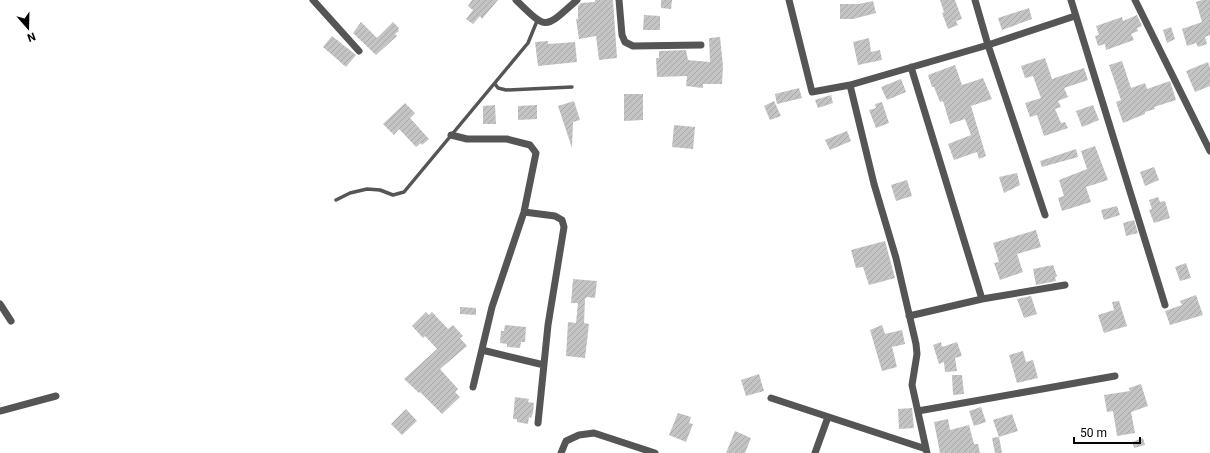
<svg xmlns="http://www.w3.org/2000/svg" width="1210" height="453" font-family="Roboto,sans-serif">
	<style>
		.building { fill: url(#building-hatch) }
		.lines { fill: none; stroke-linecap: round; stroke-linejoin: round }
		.lane { stroke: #555; stroke-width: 3.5 }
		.street { stroke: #555; stroke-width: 7 }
	</style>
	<defs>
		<pattern id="building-hatch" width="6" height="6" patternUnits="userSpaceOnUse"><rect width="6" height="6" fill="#c4c4c4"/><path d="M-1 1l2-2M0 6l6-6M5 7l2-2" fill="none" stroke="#a7a7a7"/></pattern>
	</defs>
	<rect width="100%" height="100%" fill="#fff"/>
	<path class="building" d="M472,0H498L482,19L480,16L473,24L466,19L473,10L468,6Z
		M595,0H613L617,58L599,60L596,36L579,39L576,19H578V6L581,3L595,2Z
		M661,0H672L671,9L661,8Z
		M940,0H955L962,19L956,21L958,25L948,29L942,13L944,12Z
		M1202,0H1210V35L1205,37L1207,44L1198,47L1196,43L1187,46L1182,29L1202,22L1196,2Z
		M873,1L876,13L853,19H840V4H859Z
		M1029,8L1032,19L1002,30L998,18Z
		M644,15L660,16V30H643Z
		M1137,15L1142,26L1137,28L1138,31L1131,34L1134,40L1106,50L1105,44L1098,46L1095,36L1099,35L1096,26L1122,17L1123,21Z
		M361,22L377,38L393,22L399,28L398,29L399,31L395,34L397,36L376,55L353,33Z
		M1171,27L1175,39L1167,43L1163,30Z
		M332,36L356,55L346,67L323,47Z
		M720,37L723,66L722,84H703V88L686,86L687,76L657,77L656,58H659V51L686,50L688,60L710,62L709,38Z
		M869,38L871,52L880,50L882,60L858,65L853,42Z
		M548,41V44L575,42L577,62L538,66L535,42Z
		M1045,58L1052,79L1084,68L1088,80L1064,88L1068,97L1058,101L1061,107L1055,109L1061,123L1065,122L1068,128L1044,136L1037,115L1030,117L1025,103L1041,98L1033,76L1025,78L1021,66Z
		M1122,61L1131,88L1145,83L1147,89L1170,81L1176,100L1154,107L1155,109L1145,112V114L1123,123L1116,102L1121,100L1109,65Z
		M1208,62L1210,68V86L1195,92L1186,71Z
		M955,65L962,85L983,78L992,99L971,106L986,156L979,159L977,152L954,160L948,144L971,135L965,119L950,124L943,101L940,102L934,87H932L928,75Z
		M901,79L906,92L887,100L881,87Z
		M799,88L802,98L777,104L775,94Z
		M624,94H643V120L624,121Z
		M831,95L833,103L818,108L815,100Z
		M574,101L580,120L573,122L572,148L558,106Z
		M774,101L781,116L770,120L764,106Z
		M882,102L889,123L876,128L869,110L876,108L875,104Z
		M405,103L415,113L410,118L429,139L422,145L421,143L416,147L399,129L394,135L383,124Z
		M495,105L496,124H483V106Z
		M537,105V119L518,120V106Z
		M1093,105L1099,120L1082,127L1076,111Z
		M674,125L695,127L693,149L672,147Z
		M847,131L851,141L830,150L825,140Z
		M1095,146L1108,180L1086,187L1091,202L1062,211L1058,198L1064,196L1059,180L1087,169L1081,151Z
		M1076,149L1078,157L1042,167L1040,161Z
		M1154,167L1159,180L1145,186L1140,172Z
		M1017,173L1020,185L1004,193L999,177Z
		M907,180L912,196L896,201L891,185Z
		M1158,197L1160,202L1165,201L1170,218L1154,223L1149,210L1152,209L1149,200Z
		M1117,206L1120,215L1104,220L1101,210Z
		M1134,220L1138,233L1126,236L1123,223Z
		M1036,230L1041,247L1017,254L1023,272L1000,280L994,263L999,262L993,243Z
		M885,241L895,278L869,285L863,267L856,268L851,250Z
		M1186,263L1191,278L1180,281L1175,267Z
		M1053,265L1057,276L1055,277L1056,281L1036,285L1033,269Z
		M573,279L597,281L595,298L587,297L585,299L584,323L589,324L585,358L566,356L568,322L576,323L578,303H571Z
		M1196,295L1203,315L1170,325L1165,311L1182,305L1180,301Z
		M1031,296L1037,314L1024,318L1017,299Z
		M1119,301L1127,326L1104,333L1098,315L1114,310L1112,302Z
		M460,307L476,308V315L460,314Z
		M426,312L429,315L432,312L448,329L453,325L463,336L460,338L467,346L440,369L458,389L455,392L460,397L442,414L420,392L419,393L404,379L437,349L425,336L423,338L412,326Z
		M505,325L526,327L525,342H521L520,348L507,347V344L500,343L501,331H504Z
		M882,325L885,334L902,330L905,344L892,347L897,367L882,371L870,330Z
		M941,342L942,347L957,342L962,356L955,358L957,371L945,372L944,362L939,364L933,345Z
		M1023,351L1026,362L1033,360L1038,378L1017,383L1009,355Z
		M759,374L764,391L746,396L741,380Z
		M952,375H962L964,394L953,395Z
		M1141,384L1148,406L1131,412L1135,433L1117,436L1113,411L1107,412L1104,395L1130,391L1129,388Z
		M515,397L529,399L528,402L534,403L533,413L531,418L529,417L528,424L517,422V419H513Z
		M981,407L986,422L974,426L969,411Z
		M912,408L914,428L899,429L898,409Z
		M406,409L417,421L402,435L391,424Z
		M678,413L691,417L689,423L693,424L686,442L669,435Z
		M1012,414L1018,431L999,437L993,420Z
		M948,419L950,430L969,425L974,444H978L980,453H940L934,422Z
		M735,431L751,438L745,453H726Z
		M999,437L1002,453H995L992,438Z
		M1143,438L1145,445L1134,448L1132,442Z"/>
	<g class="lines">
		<path class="lane" d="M495,84L498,88L506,90L572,87
			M336,200L350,193L367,189L380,190L393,195L404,192L528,43L537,21"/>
		<path class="street" d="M313,0L359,51
			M516,0C548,31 544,29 577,0
			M619,0L622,35L625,42L633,46L701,45
			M789,0L812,92L850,85
			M975,0L988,45L1045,215
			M1071,0L1165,305
			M1135,0L1210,151
			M911,67L982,299
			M451,135L467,139H507L530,145L536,153L524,212L492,307L473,387
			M524,212L555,216L562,220L564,227L548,325L538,423
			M0,304L11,321
			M909,316L982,299L1065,285
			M482,350L544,365
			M771,398L926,449
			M0,411L56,396
			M918,411L1115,376
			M561,453L566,441L579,435L594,433L655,453
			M815,453L828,417
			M927,453L912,385L917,354L916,344L896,258L874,184L850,85L988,45L1075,16"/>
	</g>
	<g transform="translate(28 28) rotate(160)" stroke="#ffffff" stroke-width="3" paint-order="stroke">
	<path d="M0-3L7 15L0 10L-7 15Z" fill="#000000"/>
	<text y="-6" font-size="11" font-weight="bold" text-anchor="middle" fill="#000000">N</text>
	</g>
	<path d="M1074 437v6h66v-6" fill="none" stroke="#000000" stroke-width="2"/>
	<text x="1080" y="437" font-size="12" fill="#000000" stroke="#ffffff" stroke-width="3" paint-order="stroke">50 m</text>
</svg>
